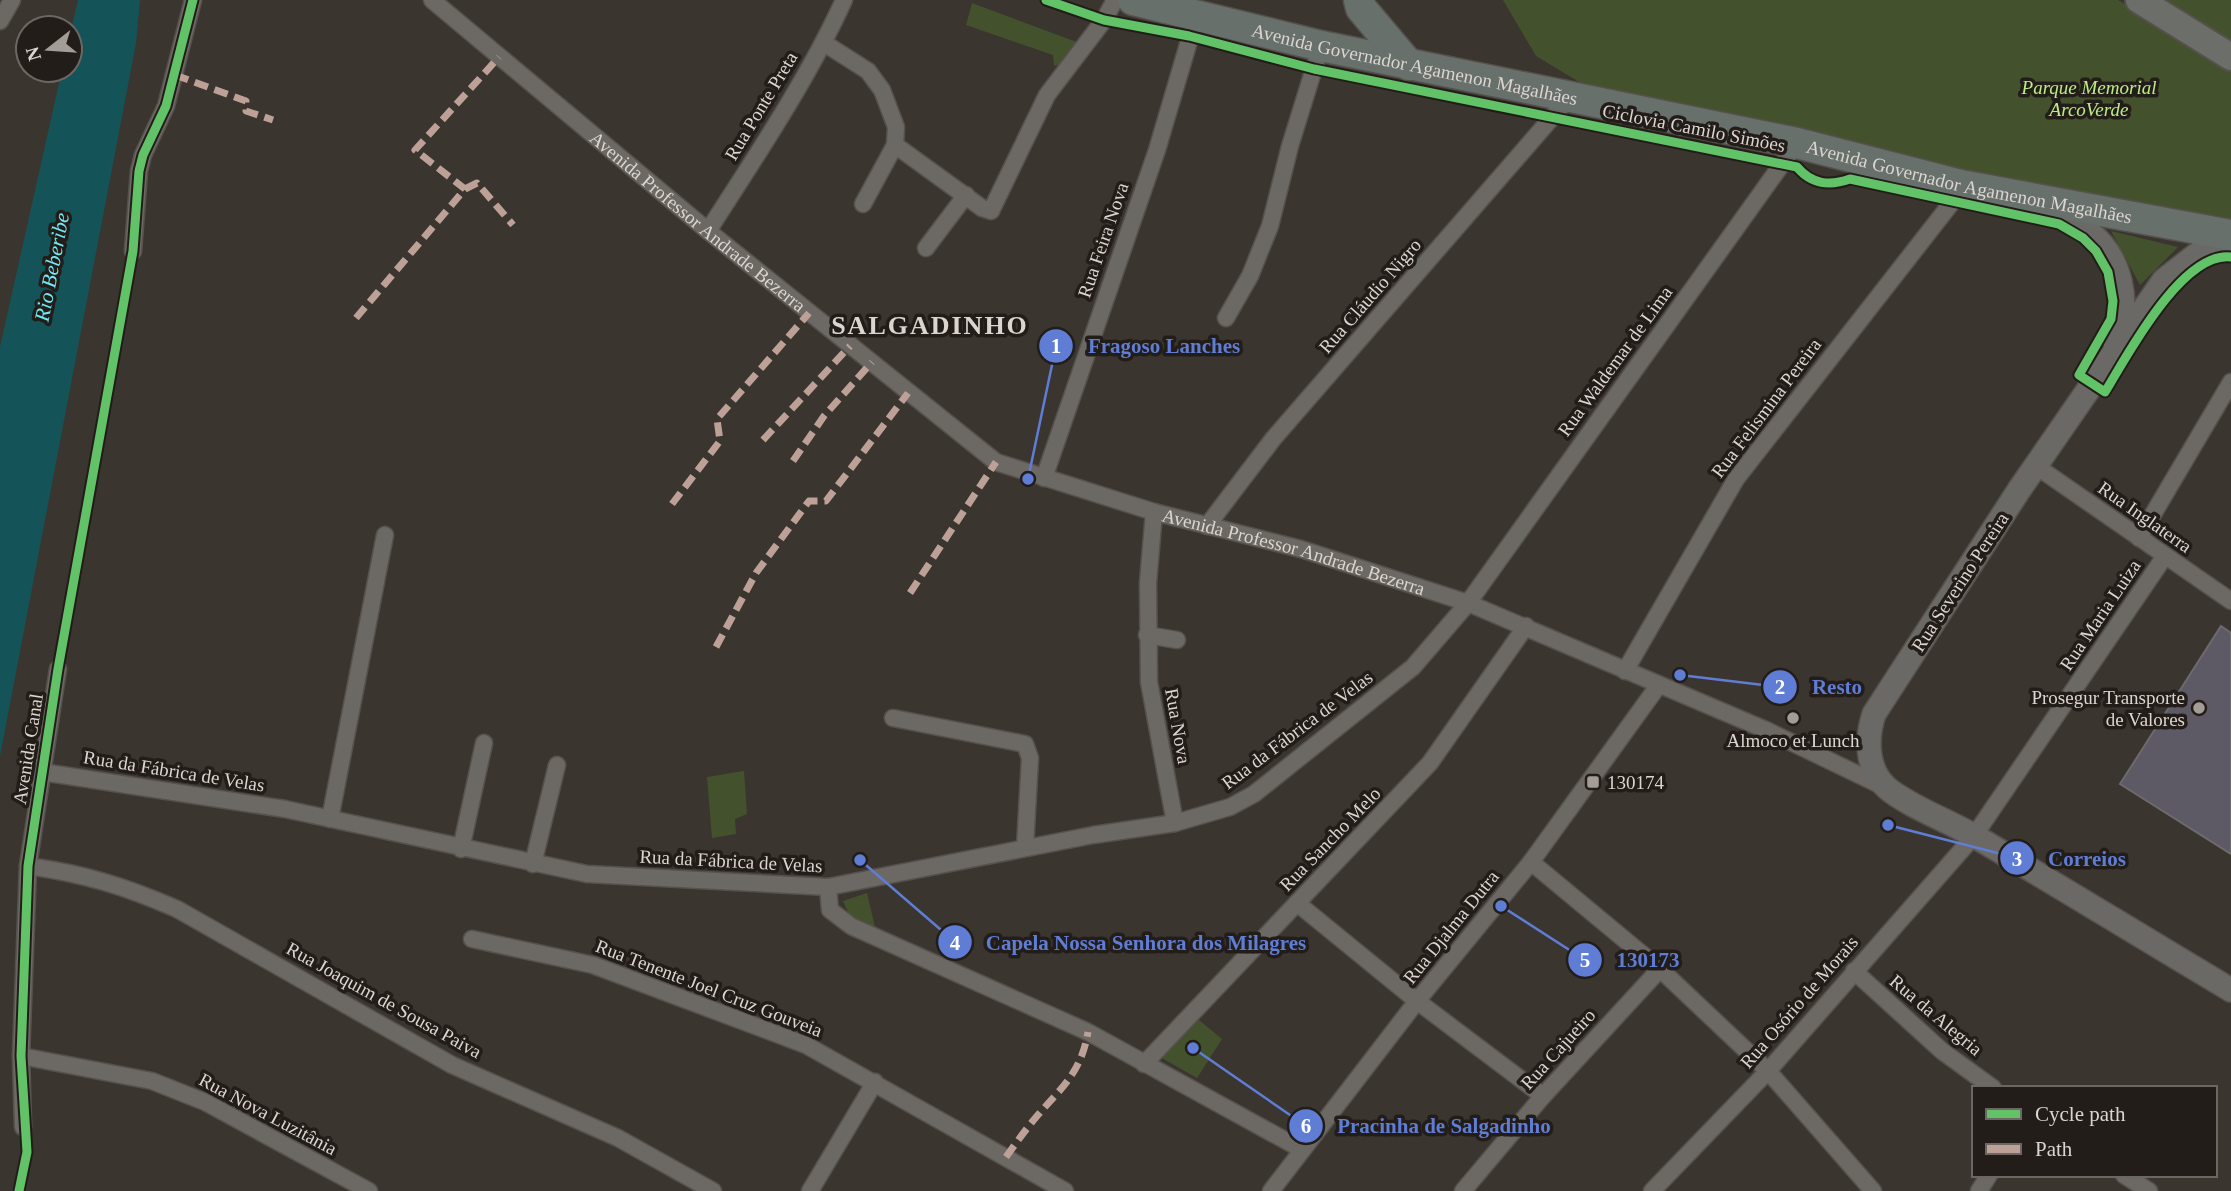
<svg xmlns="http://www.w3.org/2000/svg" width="2231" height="1191" font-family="'Times New Roman',serif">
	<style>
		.green { fill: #43522d }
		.water { fill: #145459 }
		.building { fill: #5d5965; stroke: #6c6a6b; stroke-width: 2 }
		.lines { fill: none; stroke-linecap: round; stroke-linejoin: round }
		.street-casing { stroke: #56514c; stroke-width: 19 }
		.secondary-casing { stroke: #56514c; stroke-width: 26 }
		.primary-casing { stroke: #56514c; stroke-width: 30 }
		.highway-casing { stroke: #56514c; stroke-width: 33 }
		.street { stroke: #6c6864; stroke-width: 16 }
		.secondary { stroke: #6a6965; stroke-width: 23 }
		.primary { stroke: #6b6e69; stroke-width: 26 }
		.highway { stroke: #67706b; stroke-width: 30 }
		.quiet { stroke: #bda197; stroke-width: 7; stroke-dasharray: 14 7; stroke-linecap: butt }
		.cycleway-casing { stroke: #221d19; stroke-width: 13 }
		.cycleway { stroke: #61c268; stroke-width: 9 }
		.poi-dot { fill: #a49d97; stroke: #221d19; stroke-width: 2.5 }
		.labels { text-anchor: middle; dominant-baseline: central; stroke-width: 7; stroke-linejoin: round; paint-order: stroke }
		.street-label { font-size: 19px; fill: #dcd5cf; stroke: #221d19 }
		.park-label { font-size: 19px; font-style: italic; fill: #bdeb85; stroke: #221d19 }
		.poi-label { font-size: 19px; fill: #dcd5cf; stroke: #221d19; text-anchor: end }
		.water-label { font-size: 21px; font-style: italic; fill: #70ecf8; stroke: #221d19 }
		.district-label { font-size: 26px; font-weight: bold; letter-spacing: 2px; fill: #dcd5cf; stroke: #221d19 }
		.leader { fill: none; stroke: #607dd5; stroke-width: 2.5 }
		.callout-dot { fill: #607dd5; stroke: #221d19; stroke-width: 2.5 }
		.mark-label { font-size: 21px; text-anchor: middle; font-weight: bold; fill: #fff }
		.callout-label { font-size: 21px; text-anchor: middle; font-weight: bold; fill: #607dd5; stroke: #221d19; stroke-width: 7; stroke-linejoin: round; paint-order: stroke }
	</style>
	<rect width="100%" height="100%" fill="#3b3530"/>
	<path class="green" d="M1503,0H2118L2231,67V231L1614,103L1536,56Z
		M2143,0H2231V50Z
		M972,3L1082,44L1066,63L1054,66L1053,55L966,25Z
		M2111,231L2178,247L2140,285Z
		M744,771L747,814L735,819L736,834L712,838L707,777Z
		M867,893L875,927L853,923L843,901Z
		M1199,1020L1222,1039L1197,1078L1160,1057Z"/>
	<path class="water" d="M78,0H140L136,43L0,756V347L62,70H70V35Z"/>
	<path class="building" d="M2221,626L2231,633V854L2120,784Z"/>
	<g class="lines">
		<defs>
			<g id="street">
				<path id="s1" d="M432,0L708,231L996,462L1154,512L1301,549L1468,603L1766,730L1882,786"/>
				<path d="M0,21L12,0"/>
				<path d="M824,43L868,71L882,90L896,127L895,145L863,204"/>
				<path d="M895,145L982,208L991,211L1047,95L1104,20L1115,0"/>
				<path d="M708,231C756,156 807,81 844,0"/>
				<path d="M926,248L966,195"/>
				<path d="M133,251L139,171L143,155L166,106L193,0"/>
				<path d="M1226,318L1250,276L1270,226L1290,146L1321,46"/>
				<path d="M2036,466L2231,601"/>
				<path d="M1044,478L1157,150L1197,14"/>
				<path d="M1154,512L1148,583L1149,682L1175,823"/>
				<path d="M1207,526L1273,439L1568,99"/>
				<path d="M2139,538L2231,382"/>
				<path d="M1147,635L1177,640"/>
				<path d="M1625,671L1736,479L1953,201L1961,185"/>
				<path d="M893,718L1025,744L1030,758L1025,847"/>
				<path d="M42,772L285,809L587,874L828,887L1093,835L1175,823L1230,807L1254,794L1413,667L1468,603L1797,143"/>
				<path d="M330,819L385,535"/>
				<path d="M461,849L484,743"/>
				<path d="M1531,862L1660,969L1768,1071L1873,1191"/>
				<path d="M533,864L557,765"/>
				<path d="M28,866C85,874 124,886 177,909L452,1065L618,1138L713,1191"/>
				<path d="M828,887L830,910L851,926L1088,1032L1301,1149"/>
				<path d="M1297,903L1417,1001L1543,1096"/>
				<path d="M472,939L593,965L806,1045L1065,1191"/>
				<path d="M1854,971L1942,1051L1993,1088"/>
				<path d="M21,1056L152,1081L205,1102L369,1191"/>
				<path d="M1144,1064L1430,763L1526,626"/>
				<path d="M23,1127L21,1056L28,866L58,669"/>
				<path d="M2124,1175L2149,1191"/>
				<path d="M810,1191L875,1082"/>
				<path d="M1271,1191L1417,1001L1531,862L1658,686"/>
				<path d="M1463,1191L1543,1096L1660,969"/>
				<path d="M1652,1191L1768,1071L1974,836L2165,556"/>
				<path d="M1979,1191L1989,1175"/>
			</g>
			<path id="secondary" d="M2045,205C2059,214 2075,221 2088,231C2121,256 2132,304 2114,340
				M2231,243L2200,252L2164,280L2019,490L1874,714C1866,738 1866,770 1887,788C1908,806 1951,822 1976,837C2061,887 2145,939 2231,990"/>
			<path id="primary" d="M2139,0L2231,57"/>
			<g id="highway">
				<path id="s2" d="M1133,0L1321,46L1797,143L1961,185L2231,235"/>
				<path d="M1359,0L1361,8L1409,65"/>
			</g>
		</defs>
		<use href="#street" class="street-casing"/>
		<use href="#secondary" class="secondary-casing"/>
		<use href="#primary" class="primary-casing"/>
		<use href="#highway" class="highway-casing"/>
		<use href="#street" class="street"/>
		<use href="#secondary" class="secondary"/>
		<use href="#primary" class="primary"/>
		<use href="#highway" class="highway"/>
		<path class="quiet" d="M175,75L246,101V111L273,120
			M465,189L477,183L513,225
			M356,318L465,189L415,150L499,57
			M763,440L850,346
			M793,461L824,416L872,362
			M672,504L720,441L717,419L809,313
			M910,593L996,462
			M716,647L756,573L809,501H826L908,393
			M1006,1157C1016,1143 1026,1129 1037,1116C1062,1087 1081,1073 1088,1032"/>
		<defs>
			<path id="cycleway" d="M1046,0L1104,20L1189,36L1314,69L1797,167C1812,185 1830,186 1850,179L2059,224L2083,238L2096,251L2108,272L2113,301L2111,319L2079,375L2105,392C2127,356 2182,251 2231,257
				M19,1191L27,1152L21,1056L28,866L58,669L133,251L139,171L143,155L166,106L193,0"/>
		</defs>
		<use href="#cycleway" class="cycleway-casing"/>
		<use href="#cycleway" class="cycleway"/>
	</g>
	<g class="poi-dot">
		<circle cx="2199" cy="708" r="7"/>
		<circle cx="1793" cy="718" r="7"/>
		<rect x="1586" y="775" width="14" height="14" rx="3.5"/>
	</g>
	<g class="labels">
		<g class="street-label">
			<text stroke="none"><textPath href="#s2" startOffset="289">Avenida Governador Agamenon Magalhães</textPath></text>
			<text transform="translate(761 106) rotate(-59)">Rua Ponte Preta</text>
			<text transform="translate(1694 128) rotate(11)">Ciclovia Camilo Simões</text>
			<text stroke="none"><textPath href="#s2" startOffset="856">Avenida Governador Agamenon Magalhães</textPath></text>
			<text stroke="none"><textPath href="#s1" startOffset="346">Avenida Professor Andrade Bezerra</textPath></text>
			<text transform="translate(1103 240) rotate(-71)">Rua Feira Nova</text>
			<text transform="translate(1370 296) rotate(-49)">Rua Cláudio Nigro</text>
			<text transform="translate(1615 361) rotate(-54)">Rua Waldemar de Lima</text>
			<text transform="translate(1766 408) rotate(-53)">Rua Felismina Pereira</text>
			<text transform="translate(2145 517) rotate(35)">Rua Inglaterra</text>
			<text stroke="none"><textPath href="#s1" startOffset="1040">Avenida Professor Andrade Bezerra</textPath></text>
			<text transform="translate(1960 582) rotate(-57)">Rua Severino Pereira</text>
			<text transform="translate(2100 615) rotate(-56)">Rua Maria Luiza</text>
			<text transform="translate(1178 726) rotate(80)">Rua Nova</text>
			<text transform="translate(1297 730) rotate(-37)">Rua da Fábrica de Velas</text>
			<text transform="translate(28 749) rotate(-81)">Avenida Canal</text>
			<text transform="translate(174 771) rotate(9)">Rua da Fábrica de Velas</text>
			<text transform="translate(1330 839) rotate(-46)">Rua Sancho Melo</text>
			<text transform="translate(731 861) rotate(3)">Rua da Fábrica de Velas</text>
			<text transform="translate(1451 927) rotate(-51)">Rua Djalma Dutra</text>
			<text transform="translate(709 988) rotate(21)">Rua Tenente Joel Cruz Gouveia</text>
			<text transform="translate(384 1000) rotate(29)">Rua Joaquim de Sousa Paiva</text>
			<text transform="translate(1799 1002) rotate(-49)">Rua Osório de Morais</text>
			<text transform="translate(1936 1015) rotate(40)">Rua da Alegria</text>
			<text transform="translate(1558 1049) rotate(-48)">Rua Cajueiro</text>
			<text transform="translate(268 1114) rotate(28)">Rua Nova Luzitânia</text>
		</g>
		<g class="park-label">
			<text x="2089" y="87">Parque Memorial<tspan x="2089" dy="22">ArcoVerde</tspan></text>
		</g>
		<g class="poi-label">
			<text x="2185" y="697">Prosegur Transporte<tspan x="2185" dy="22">de Valores</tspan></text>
			<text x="1793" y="740" text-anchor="middle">Almoco et Lunch</text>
			<text x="1607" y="782" text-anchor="start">130174</text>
		</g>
		<g class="water-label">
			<text transform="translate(52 267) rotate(-79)">Rio Beberibe</text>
		</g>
		<g class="district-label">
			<text x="930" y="325">SALGADINHO</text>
		</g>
	</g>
	<path class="leader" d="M1028 479L1056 346M1680 675L1780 687M1888 825L2017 858M860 860L955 942M1501 906L1585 960M1193 1048L1306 1126"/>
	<g class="callout-dot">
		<circle cx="1028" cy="479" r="7"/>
		<circle cx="1680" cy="675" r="7"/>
		<circle cx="1888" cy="825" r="7"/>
		<circle cx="860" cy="860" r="7"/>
		<circle cx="1501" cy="906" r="7"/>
		<circle cx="1193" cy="1048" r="7"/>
		<circle cx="1056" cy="346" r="18"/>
		<circle cx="1780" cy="687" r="18"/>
		<circle cx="2017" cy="858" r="18"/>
		<circle cx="955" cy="942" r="18"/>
		<circle cx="1585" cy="960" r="18"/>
		<circle cx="1306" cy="1126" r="18"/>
	</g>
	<g class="mark-label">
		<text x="1056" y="353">1</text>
		<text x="1780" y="694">2</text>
		<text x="2017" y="866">3</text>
		<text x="955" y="950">4</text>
		<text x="1585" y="967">5</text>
		<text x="1306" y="1133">6</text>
	</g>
	<g class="callout-label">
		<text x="1164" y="353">Fragoso Lanches</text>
		<text x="1837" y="694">Resto</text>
		<text x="2087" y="866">Correios</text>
		<text x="1146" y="950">Capela Nossa Senhora dos Milagres</text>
		<text x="1648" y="967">130173</text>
		<text x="1444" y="1133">Pracinha de Salgadinho</text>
	</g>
	<rect x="1972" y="1086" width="245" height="91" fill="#221d19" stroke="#6c6762" stroke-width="2"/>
	<rect x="1986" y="1109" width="35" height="10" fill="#61c268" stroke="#6c6762" stroke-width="2"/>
	<text x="2035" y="1121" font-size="21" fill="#dcd5cf">Cycle path</text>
	<rect x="1986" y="1144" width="35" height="10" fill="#bda197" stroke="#6c6762" stroke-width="2"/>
	<text x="2035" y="1156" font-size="21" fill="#dcd5cf">Path</text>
	<g transform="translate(49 49) rotate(253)"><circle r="33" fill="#221d19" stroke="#6c6762" stroke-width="2"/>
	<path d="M0-5L12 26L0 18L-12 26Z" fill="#a49d97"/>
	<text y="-10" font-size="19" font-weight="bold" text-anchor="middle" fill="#dcd5cf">N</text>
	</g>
</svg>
